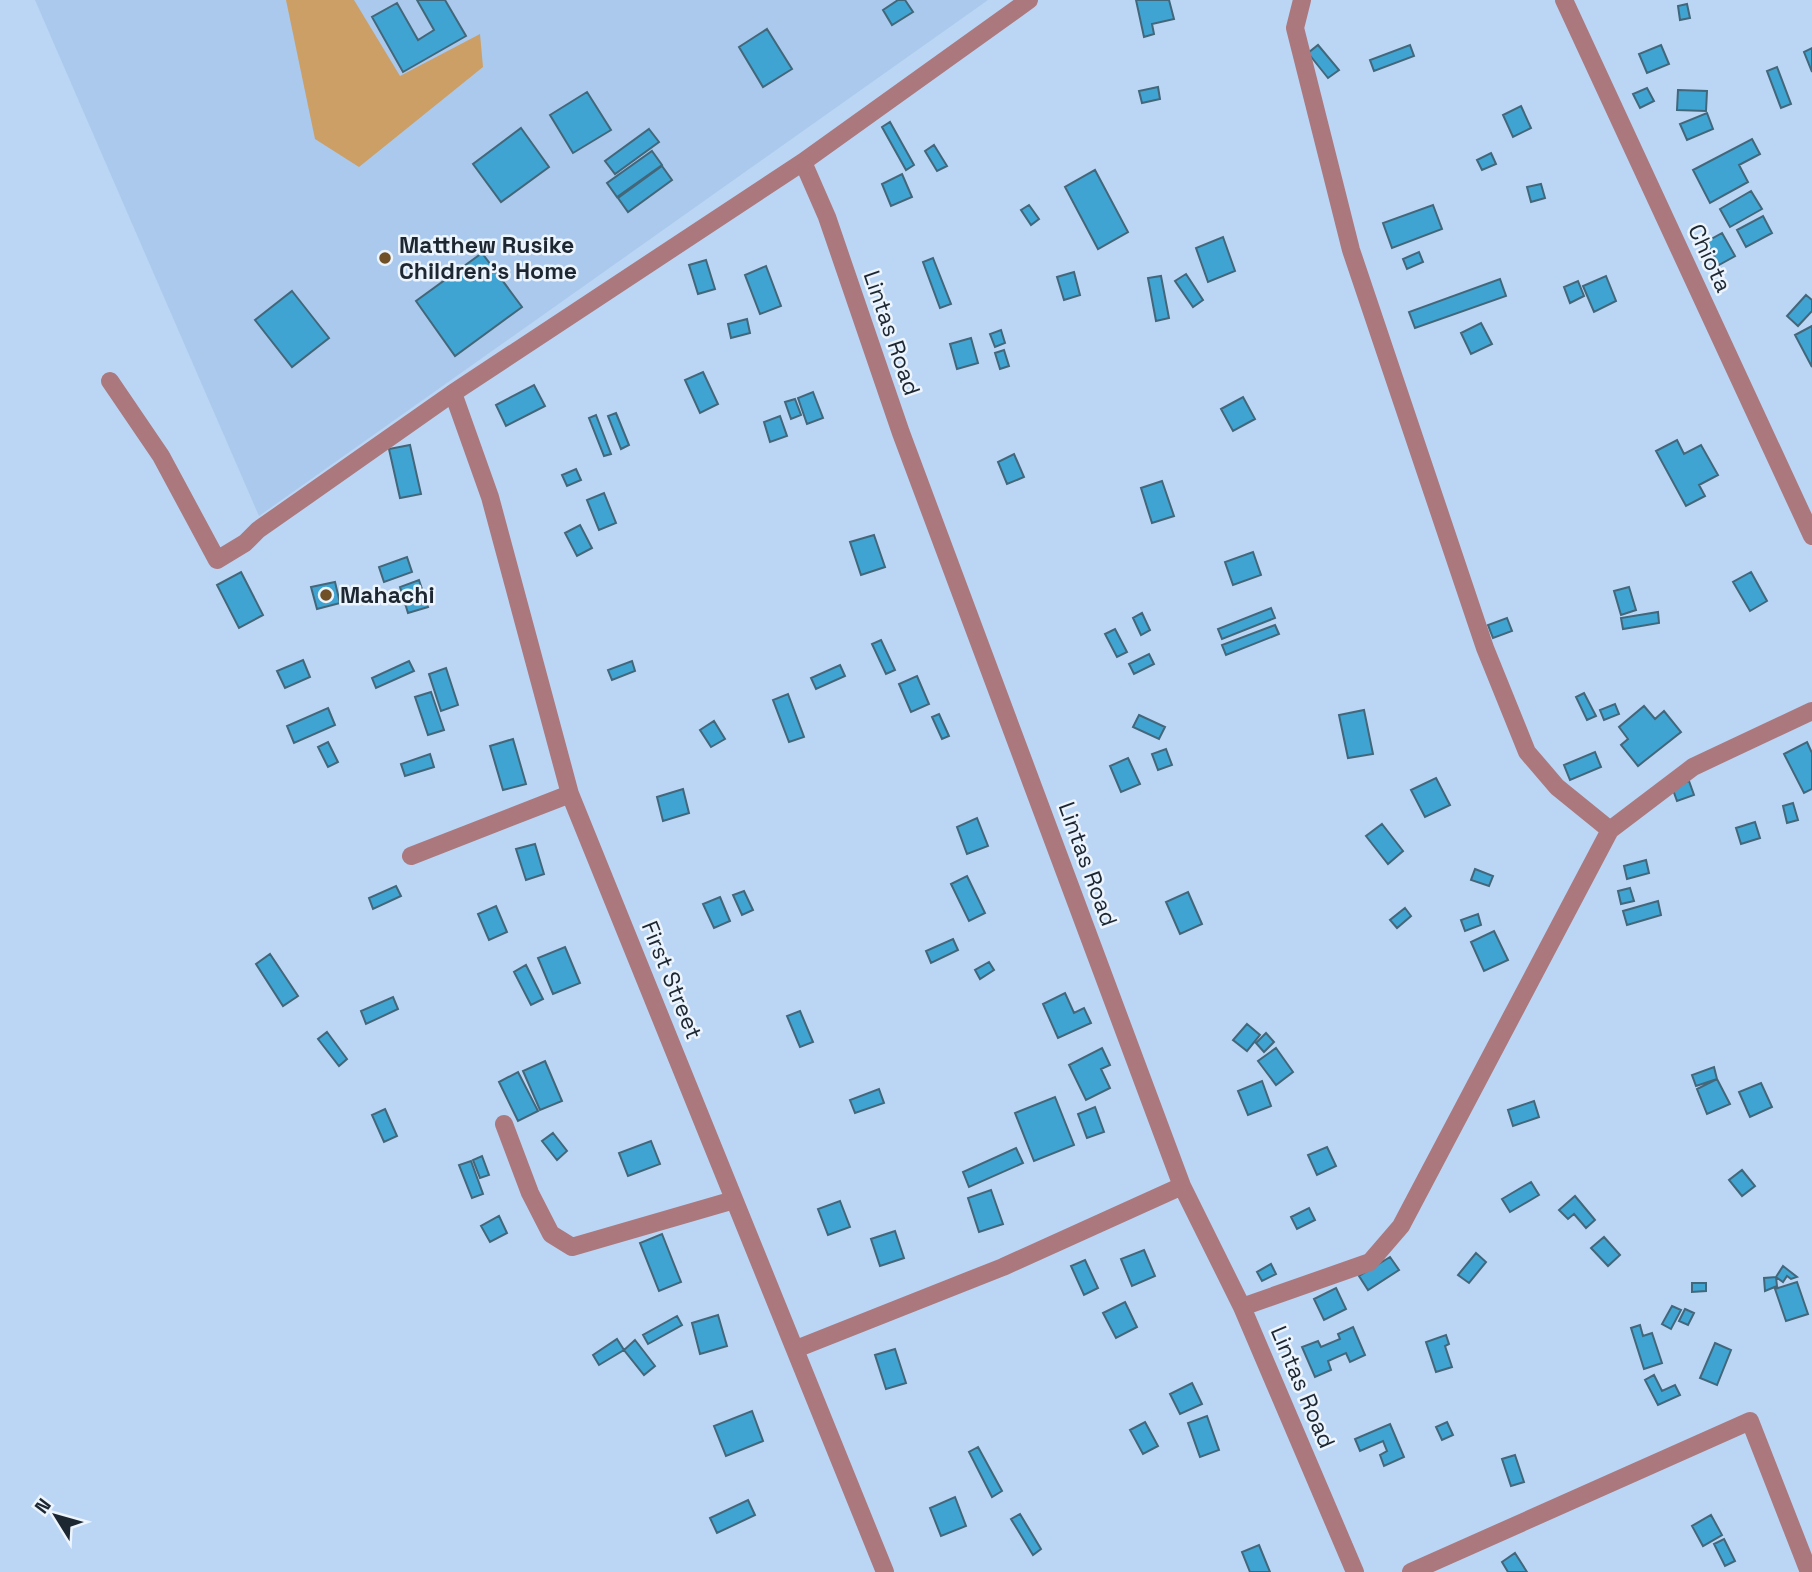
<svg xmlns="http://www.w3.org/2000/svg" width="1812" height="1572" font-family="'Space Grotesk',sans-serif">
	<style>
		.built { fill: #aac9ec }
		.green { fill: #cc9f67 }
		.building { fill: #40a4d3; stroke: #43677a; stroke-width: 2 }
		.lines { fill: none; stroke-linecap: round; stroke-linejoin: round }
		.minor { stroke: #ab787d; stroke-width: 18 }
		.poi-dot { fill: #705026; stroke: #ecf4fd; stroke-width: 2.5 }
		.labels { text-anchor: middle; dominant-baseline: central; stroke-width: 5; stroke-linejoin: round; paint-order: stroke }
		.poi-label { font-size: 23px; font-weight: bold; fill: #1d2732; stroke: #ecf4fd; text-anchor: start }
		.street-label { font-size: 23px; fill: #1d2732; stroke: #ecf4fd }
	</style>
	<rect width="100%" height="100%" fill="#bbd5f4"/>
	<path class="built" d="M35,0H988L259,516Z"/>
	<path class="green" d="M286,0H354L400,76L480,34L483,67L359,167L315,139Z"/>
	<path class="building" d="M417,0H445L466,36L403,72L372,17L397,3L418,40L434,30Z
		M898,0H905L913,12L892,25L883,10Z
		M1136,0H1169L1174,19L1152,24L1154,34L1144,37Z
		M1687,4L1690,18L1680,20L1678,6Z
		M767,29L792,69L763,87L739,47Z
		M1318,45L1339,70L1328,78L1308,53Z
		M1410,45L1414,56L1374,71L1370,60Z
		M1661,45L1669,64L1647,73L1639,54Z
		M1812,48V72L1804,52Z
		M1777,67L1791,104L1781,108L1767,71Z
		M1158,87L1160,99L1142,103L1139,91Z
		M1647,88L1654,101L1640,108L1633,94Z
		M1678,90L1707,91L1706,111L1677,110Z
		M587,92L611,130L573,153L550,115Z
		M1521,106L1531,128L1513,137L1503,115Z
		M1707,113L1713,129L1687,140L1680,124Z
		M890,122L914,165L906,170L882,127Z
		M521,128L549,167L501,202L473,164Z
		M649,129L659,142L615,174L605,161Z
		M1752,139L1760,154L1739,165L1748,182L1710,203L1693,170Z
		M934,145L947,166L937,171L925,151Z
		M652,151L662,165L617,197L607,183Z
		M1491,153L1496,164L1482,170L1477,160Z
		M662,166L672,180L628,212L618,198Z
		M1095,170L1128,232L1098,249L1065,187Z
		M902,174L912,197L891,206L882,184Z
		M1541,184L1545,198L1531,202L1527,187Z
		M1751,191L1762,209L1730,227L1720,209Z
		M1029,205L1039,219L1031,225L1021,210Z
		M1433,205L1442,229L1392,248L1383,223Z
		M1763,216L1772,233L1746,247L1737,230Z
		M1722,233L1735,256L1719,265L1706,242Z
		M1223,237L1235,271L1208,282L1196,248Z
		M1419,252L1423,262L1407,269L1403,259Z
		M482,253L522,307L455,356L416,301Z
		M933,258L951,304L940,308L923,262Z
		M706,260L715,289L698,294L689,265Z
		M766,266L781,306L760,314L745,275Z
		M1074,272L1080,295L1064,300L1057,277Z
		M1186,274L1203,300L1193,307L1175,281Z
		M1161,276L1169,318L1156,321L1148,278Z
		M1606,276L1616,301L1594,312L1583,286Z
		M1500,279L1506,296L1415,328L1409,312Z
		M1578,281L1584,296L1570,303L1564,287Z
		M292,291L329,338L292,367L255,320Z
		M1806,295L1812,300V311L1798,326L1787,316Z
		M747,319L750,333L731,338L728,324Z
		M1481,323L1492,344L1471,354L1461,333Z
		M1812,326V367L1795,335Z
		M1001,330L1005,343L995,347L990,334Z
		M971,338L978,363L957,369L950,344Z
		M1004,350L1009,366L1000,369L995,353Z
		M703,372L718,404L700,413L685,380Z
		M534,385L545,406L506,426L496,405Z
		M813,392L823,418L807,424L798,398Z
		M1243,397L1255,419L1233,431L1221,409Z
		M795,399L801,415L791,419L785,402Z
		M616,413L629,445L621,449L608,416Z
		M596,415L611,454L604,456L589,418Z
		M780,416L787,436L770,442L764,422Z
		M1677,440L1684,454L1701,445L1718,475L1699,485L1705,496L1686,506L1656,451Z
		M410,445L421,494L400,498L389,449Z
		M1014,454L1024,477L1007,484L998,462Z
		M576,469L581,480L567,486L562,475Z
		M1162,481L1174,516L1152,523L1141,488Z
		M604,493L616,523L599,530L587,500Z
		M580,525L592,548L577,556L565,533Z
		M874,535L885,567L861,575L850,542Z
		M1253,552L1261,575L1233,585L1225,562Z
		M407,557L412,572L384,582L379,567Z
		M241,572L263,615L239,628L217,585Z
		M1751,572L1767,601L1750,611L1733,582Z
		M419,580L428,607L408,613L400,587Z
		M335,582L340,603L317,609L311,587Z
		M1629,587L1636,610L1621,615L1614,591Z
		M1271,608L1275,618L1222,639L1218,629Z
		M1658,612L1659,623L1623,629L1621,618Z
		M1142,613L1150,630L1141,635L1133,618Z
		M1507,618L1512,631L1493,638L1488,625Z
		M1275,625L1279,634L1226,655L1222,645Z
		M1115,629L1127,652L1117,657L1105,634Z
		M881,640L895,670L886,674L872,644Z
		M1149,654L1154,664L1134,674L1129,664Z
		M303,660L310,677L285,688L277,671Z
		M409,661L414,671L376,688L372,678Z
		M632,661L635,671L612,680L608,670Z
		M840,665L845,676L816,689L811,678Z
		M446,668L458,705L441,711L429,674Z
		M917,676L929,704L911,712L899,684Z
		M431,692L444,730L428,735L415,697Z
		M1584,693L1596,716L1587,720L1576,697Z
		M788,694L804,737L789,742L773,700Z
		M1615,704L1619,714L1604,720L1600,710Z
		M1644,706L1655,719L1664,711L1681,732L1638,766L1621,745L1628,739L1619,727Z
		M328,708L335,725L294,743L287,726Z
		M1364,710L1373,754L1348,758L1339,715Z
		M939,714L949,736L942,739L932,717Z
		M1139,715L1165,727L1159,739L1133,727Z
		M714,721L725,739L711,747L700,730Z
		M513,739L526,784L503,790L490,746Z
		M328,742L338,762L328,767L318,747Z
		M1807,742L1812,753V789L1804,793L1784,754Z
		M1166,749L1172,765L1158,770L1152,754Z
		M1595,752L1601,767L1570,780L1564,765Z
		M430,754L434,767L405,776L401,764Z
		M1128,758L1140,784L1121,792L1110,766Z
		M1436,778L1450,805L1425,817L1411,790Z
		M1689,781L1694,795L1677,801L1672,787Z
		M683,789L689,813L663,821L657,797Z
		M1793,803L1798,820L1787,823L1783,806Z
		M977,818L988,846L967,854L957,827Z
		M1755,822L1760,838L1741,844L1736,828Z
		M1382,824L1403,851L1388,864L1366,836Z
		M535,844L544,874L526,880L516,849Z
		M1646,860L1649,873L1627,879L1624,866Z
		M1475,869L1493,876L1489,886L1471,880Z
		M967,876L985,913L969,921L951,884Z
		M396,886L401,896L373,909L369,898Z
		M1630,888L1634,901L1621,904L1618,891Z
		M744,891L753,910L742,915L733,895Z
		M1188,892L1202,924L1180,934L1166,902Z
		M720,897L730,921L714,928L703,904Z
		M1658,901L1661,915L1627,925L1623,911Z
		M496,906L507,932L489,940L478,914Z
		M1405,908L1411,916L1397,928L1390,920Z
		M1478,914L1481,925L1465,931L1461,920Z
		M1494,931L1508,960L1484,971L1471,942Z
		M953,939L958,950L931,963L926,951Z
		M565,947L580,983L553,994L538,958Z
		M270,954L298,996L283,1006L256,964Z
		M989,962L994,970L980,979L975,970Z
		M526,965L543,999L531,1005L514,972Z
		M1065,993L1074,1013L1084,1008L1091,1023L1058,1038L1043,1004Z
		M393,997L398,1009L366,1024L361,1011Z
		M800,1011L813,1042L800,1047L787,1016Z
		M1247,1024L1260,1035L1247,1051L1233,1040Z
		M327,1032L347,1059L339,1066L318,1039Z
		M1266,1033L1274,1042L1264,1052L1256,1043Z
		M1102,1048L1110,1065L1101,1069L1110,1088L1086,1100L1069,1065Z
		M1276,1048L1293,1072L1276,1085L1258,1061Z
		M545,1061L562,1101L540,1110L523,1071Z
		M1714,1067L1717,1079L1696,1086L1692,1075Z
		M518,1072L538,1111L518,1121L499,1082Z
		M1717,1079L1730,1104L1707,1114L1697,1089Z
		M1262,1081L1271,1106L1248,1115L1238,1091Z
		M1761,1083L1772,1107L1750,1117L1739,1092Z
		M879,1089L884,1103L855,1113L850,1100Z
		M1055,1097L1074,1145L1034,1161L1015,1113Z
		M1534,1101L1539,1117L1513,1126L1508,1110Z
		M1095,1107L1104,1132L1087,1138L1078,1114Z
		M385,1109L397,1136L384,1142L372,1115Z
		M553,1133L567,1151L557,1160L542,1141Z
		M651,1141L660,1164L628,1176L619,1153Z
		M1327,1147L1336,1166L1317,1175L1308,1155Z
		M1016,1148L1023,1163L969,1187L963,1172Z
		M482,1156L489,1175L480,1178L473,1160Z
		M471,1161L483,1194L472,1198L459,1165Z
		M1742,1170L1755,1186L1742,1196L1729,1180Z
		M1531,1182L1539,1195L1510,1212L1502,1199Z
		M991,1190L1003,1224L979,1232L968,1198Z
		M1575,1196L1595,1220L1586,1228L1574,1214L1568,1219L1559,1210Z
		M840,1201L850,1227L828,1235L818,1209Z
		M1309,1208L1315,1220L1297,1229L1291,1217Z
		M499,1216L507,1233L490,1242L481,1226Z
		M895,1231L904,1258L880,1266L871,1239Z
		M662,1234L681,1282L659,1291L640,1243Z
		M1604,1237L1620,1255L1608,1266L1591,1248Z
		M1144,1250L1155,1276L1132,1286L1121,1259Z
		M1476,1253L1486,1262L1469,1283L1458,1275Z
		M1390,1257L1399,1270L1368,1290L1359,1276Z
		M1085,1260L1098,1288L1084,1295L1071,1266Z
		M1271,1264L1276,1274L1262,1281L1257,1272Z
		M1783,1266L1797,1277L1791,1279L1787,1276L1783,1282L1776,1277Z
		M1776,1277L1777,1286L1765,1291L1764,1278Z
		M1797,1282L1808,1314L1786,1321L1775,1289Z
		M1692,1283H1706V1291L1692,1292Z
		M1336,1288L1346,1309L1324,1320L1314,1299Z
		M1125,1302L1137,1327L1116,1338L1103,1313Z
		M1672,1306L1681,1310L1671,1329L1662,1324Z
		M1685,1309L1694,1313L1688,1325L1679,1321Z
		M718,1315L727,1346L700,1354L692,1323Z
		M677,1316L682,1325L648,1344L643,1335Z
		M1640,1325L1643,1336L1652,1333L1662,1363L1644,1369L1631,1328Z
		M1353,1327L1365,1355L1350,1362L1346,1353L1328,1361L1331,1370L1315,1377L1302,1347L1318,1341L1321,1347L1340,1339L1338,1334Z
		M1446,1335L1449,1344L1445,1346L1452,1367L1436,1372L1426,1342Z
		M617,1339L624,1350L599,1365L593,1355Z
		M635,1340L655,1366L644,1375L624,1350Z
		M1715,1343L1731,1350L1717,1385L1700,1378Z
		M895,1349L906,1383L886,1389L875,1355Z
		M1654,1375L1662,1391L1675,1385L1680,1395L1658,1405L1645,1380Z
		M1192,1383L1202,1404L1180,1414L1170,1394Z
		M752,1411L763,1441L726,1456L714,1426Z
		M1207,1416L1219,1450L1200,1457L1188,1423Z
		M1145,1422L1158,1446L1143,1454L1130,1430Z
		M1447,1422L1453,1435L1442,1440L1436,1427Z
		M1390,1424L1404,1457L1384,1466L1380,1455L1387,1451L1383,1441L1360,1451L1355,1439Z
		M978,1447L1002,1491L992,1497L969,1452Z
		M1515,1455L1524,1482L1511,1486L1502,1459Z
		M955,1497L966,1526L941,1536L930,1508Z
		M748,1500L755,1515L717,1533L710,1518Z
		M1020,1514L1041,1549L1033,1555L1011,1519Z
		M1711,1515L1722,1535L1703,1546L1692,1526Z
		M1724,1539L1735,1561L1725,1566L1714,1544Z
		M1259,1545L1270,1572H1250L1242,1552Z
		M1515,1553L1527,1572H1508L1502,1562Z"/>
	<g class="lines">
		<path class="minor" d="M1302,0L1295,28L1351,250L1485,648L1527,752L1557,787L1610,830
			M1564,0L1812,536
			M803,162L827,217L901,433L1182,1186L1242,1307L1355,1572
			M110,381L161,456L217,560L245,543L258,530L453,393L803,162L1029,0
			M453,393L490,497L570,794L885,1572
			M411,856L570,794
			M504,1124L530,1193L551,1234L572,1247L734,1200
			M1242,1307L1370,1262L1401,1226L1610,830L1693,767L1812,711
			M796,1349L1003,1267L1182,1186
			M1411,1572L1750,1421L1809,1572"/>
	</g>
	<g class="poi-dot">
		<circle cx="385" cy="258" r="7"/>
		<circle cx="326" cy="595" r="7"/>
	</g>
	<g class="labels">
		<g class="poi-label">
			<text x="399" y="245">Matthew Rusike<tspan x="399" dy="26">Children's Home</tspan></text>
			<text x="340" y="595">Mahachi</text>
		</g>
		<g class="street-label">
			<text transform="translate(1710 258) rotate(65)">Chiota</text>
			<text transform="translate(892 333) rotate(71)">Lintas Road</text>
			<text transform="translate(1088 864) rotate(70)">Lintas Road</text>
			<text transform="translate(672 980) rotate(68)">First Street</text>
			<text transform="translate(1303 1387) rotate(67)">Lintas Road</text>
		</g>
	</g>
	<g transform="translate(56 1516) rotate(307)" stroke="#ecf4fd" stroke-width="5" paint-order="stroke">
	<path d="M0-5L12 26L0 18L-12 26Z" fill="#1d2732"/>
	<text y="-10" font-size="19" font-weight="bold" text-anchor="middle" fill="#1d2732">N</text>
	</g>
</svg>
